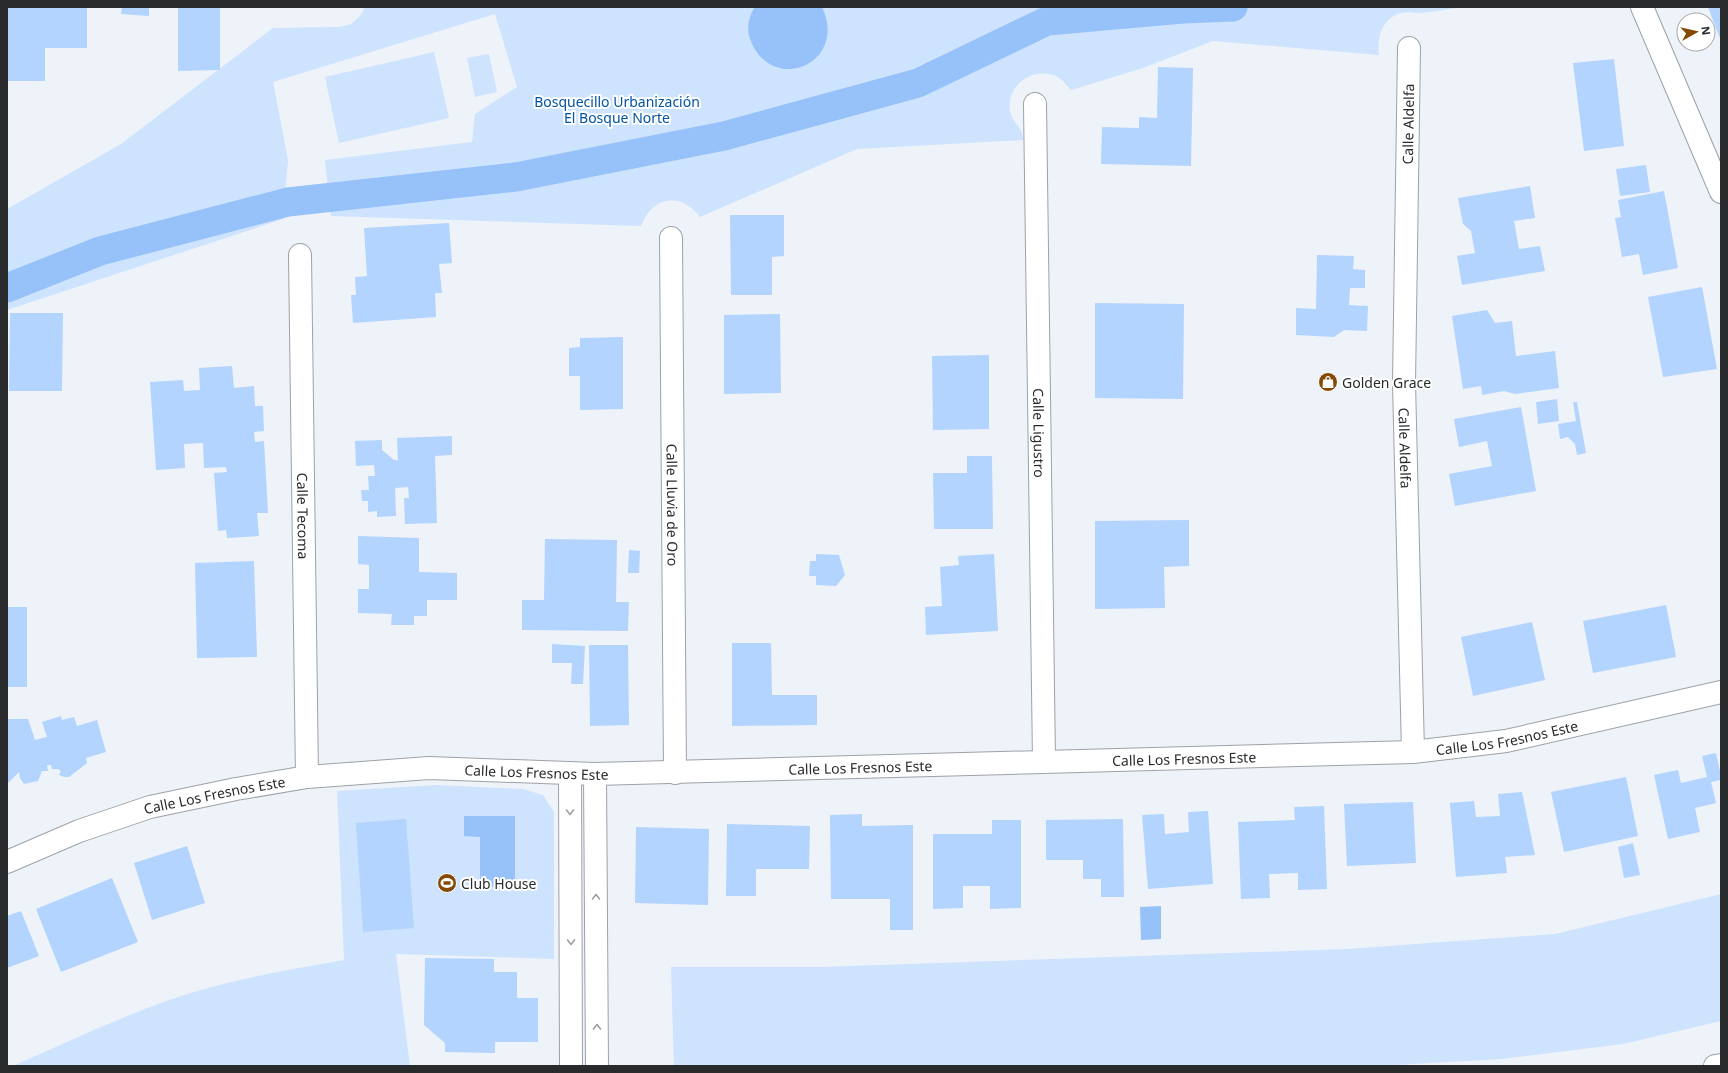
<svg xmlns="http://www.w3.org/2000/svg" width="1728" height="1073" font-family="'Noto Sans',sans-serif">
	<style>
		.green { fill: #cee3fe }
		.water { fill: #96c2f9 }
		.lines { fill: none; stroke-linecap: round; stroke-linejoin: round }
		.canal { stroke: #96c2f9; stroke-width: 29 }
		.building { fill: #b3d4fe }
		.minor-casing { stroke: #9ea2a8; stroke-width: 24 }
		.minor { stroke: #fff; stroke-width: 22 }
		.oneway { stroke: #9e9fa0 }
		.labels { text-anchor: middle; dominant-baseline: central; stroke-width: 4; stroke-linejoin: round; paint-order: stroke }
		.park-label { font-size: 14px; fill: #0253a1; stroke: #fff }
		.street-label { font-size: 14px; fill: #282a2c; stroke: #fff }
		.poi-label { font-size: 14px; fill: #282a2c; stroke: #fff; text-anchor: start }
	</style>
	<rect width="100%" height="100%" fill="#eef2f9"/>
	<path class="green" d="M365,7H1462C1448,9 1433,12 1419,13C1415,13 1411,12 1407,12C1384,14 1376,35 1379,55L1213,41L1140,69L1071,90C1065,83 1059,75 1049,74C1028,70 1007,87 1010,110C1012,124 1023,126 1023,140L857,149L700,217C681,191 652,196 641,226L331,216L325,160L472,142L475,114L517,87L495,14L273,82L288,160L283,219L7,310V209L121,144L273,28L339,27L351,24L360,16Z
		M434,52L449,118L339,143L325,77Z
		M489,54L497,92L475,97L467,58Z
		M437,785L523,789L543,795L554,812V959L396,954L410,1066H13C65,1043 118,1018 172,999C228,980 286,970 344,960L337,791Z
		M1721,894V1021L1623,1044L1501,1059L1378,1066H674L671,967H822L1347,949L1555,934Z"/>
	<path class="water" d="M755,7H822C849,64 771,96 750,39C746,29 749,15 755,7Z
		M464,816H515V887H480V837L464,836Z
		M1161,906V939L1141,940L1140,907Z"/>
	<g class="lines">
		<path class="canal" d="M7,288L100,251L288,202L516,177L724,136L918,83L1047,21L1183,9L1233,7"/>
	</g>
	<path class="building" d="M7,7H87V48H45V81H7Z
		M122,7H149V16L121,14Z
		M178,7H220V70L178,71Z
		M1708,7H1721V41Z
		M1614,59L1624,146L1584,151L1573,63Z
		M1158,67L1193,68L1191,166L1101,164L1102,127L1139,128V117L1157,118Z
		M1646,165L1650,192L1620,196L1616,169Z
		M1530,186L1535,218L1514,221L1519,249L1540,246L1545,271L1462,285L1457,256L1475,253L1471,231L1463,224L1458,198Z
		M1664,191L1678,268L1643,275L1639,254L1622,257L1615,218L1621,217L1618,200Z
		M730,215H784V256L772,257V295H731Z
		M449,223L452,263L439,264L442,293H435L436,317L353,323L351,295H356L355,277L367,276L364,228Z
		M1317,255L1354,256L1353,269L1365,270V288H1350L1349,305L1368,306L1367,331L1344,330L1334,337L1296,335V308L1316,309Z
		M1702,287L1717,369L1663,377L1648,297Z
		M1095,303L1184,304L1183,399L1095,398Z
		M1487,310L1495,323L1512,321L1516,356L1555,351L1559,388L1515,394L1504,391L1482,395L1481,386L1463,389L1452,316Z
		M10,313H63L62,391H9Z
		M780,314L781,393L724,394V315Z
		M623,337V409L580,410V376H569V348L580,347V338Z
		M989,355V429L933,430L932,356Z
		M232,366L234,388L254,386L255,406H263L264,431L254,432L255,442L264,441L268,513H257L259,536L227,538L226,530L218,531L214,473L227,472L226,467L204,468L203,443L184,444L185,468L156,470L150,382L183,380L184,391L200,390L199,368Z
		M1557,399L1559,421L1538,424L1536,402Z
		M1573,402H1577L1586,453L1577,455L1575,444L1568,437L1560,439L1558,424L1576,421Z
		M1521,407L1536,491L1455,506L1449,474L1492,466L1487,441L1459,447L1454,419Z
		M452,436V455L435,456L437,523L405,524L404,498H409L408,487L395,488L396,516L377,517V511L368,512V501H362L361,490H369L368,476H375L374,465L356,466L355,441L382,440V450L394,460H398L397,438Z
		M967,456H992L993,529H934L933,473H967Z
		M1189,520V566L1164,567L1165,608L1095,609V521Z
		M358,536L419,538V572L457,573V600H427V616H414V625H391L392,614L358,613V589H369V565L358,564Z
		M545,539L617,540L616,602H629L628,631L522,630V600H544Z
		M629,550L640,551L639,573H628Z
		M816,554L839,555L845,575L836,586L816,585V576H809L810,561H816Z
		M994,554L998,631L926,635L925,607L942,606L940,567L959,565L958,556Z
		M254,561L257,657L197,658L195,563Z
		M1666,605L1676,657L1593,673L1583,621Z
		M7,607H27V687H7Z
		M1532,622L1545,680L1473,696L1461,637Z
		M732,643H771L772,695H817V725L732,726Z
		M552,644L585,646L583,684H571L572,663H552Z
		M589,645H628L629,725L590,726Z
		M61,716L62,720L74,717L77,726L97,720L106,752L86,758L87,763L69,777H64L59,775L61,771L58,769H52L51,765H47L48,771H42L38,781L24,784L20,778L19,772L7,784V719H28L35,740L47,737L42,722Z
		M1716,753L1721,776V780L1711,782L1716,803L1695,808L1700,832L1668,839L1654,775L1678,770L1681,783L1707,777L1702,756Z
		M1626,777L1638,836L1564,852L1551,792Z
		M1522,792L1535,855L1505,857L1507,873L1456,877L1450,803L1474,801L1476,817L1500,816L1498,794Z
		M1413,802L1416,863L1347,866L1344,804Z
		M1324,806L1327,889L1298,890V873L1269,874L1270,898L1241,899L1238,822L1295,820L1294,807Z
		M1208,811L1213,884L1148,889L1142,815L1164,814L1165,834L1189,832L1188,812Z
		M862,814V826L913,825V930H890V899H831L830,815Z
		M406,819L414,928L363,932L356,823Z
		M1123,819L1124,897H1101V879H1083V860H1046V820Z
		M992,820H1021V908L990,909V886H963V908L933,909V834H992Z
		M727,824L810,826L809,869H756V896H726Z
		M636,827L709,829L708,905L635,903Z
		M1633,843L1640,875L1624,878L1618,847Z
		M187,846L205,903L152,920L134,863Z
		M112,878L138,942L61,972L36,909Z
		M21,911L39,956L7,968V916Z
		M425,958L494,959V972H517V998H538V1042H495V1053L445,1052V1043L424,1025Z"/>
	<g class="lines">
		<defs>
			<g id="minor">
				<path d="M1642,7L1721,192"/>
				<path id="s1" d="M1409,48L1404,383L1413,752"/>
				<path id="s2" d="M1035,104L1044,761"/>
				<path id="s3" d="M671,238L675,773"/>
				<path id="s4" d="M300,255L307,777"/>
				<path d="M570,773L571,1066"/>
				<path d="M595,774L597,1066"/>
				<path id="s5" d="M7,862L79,831L150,807L236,789L307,777L429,768L595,774L1413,752L1506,741L1721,692"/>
				<path d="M1715,1066L1721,1065"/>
			</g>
		</defs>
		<use href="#minor" class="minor-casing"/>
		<use href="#minor" class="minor"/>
	</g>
	<defs><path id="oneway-chevron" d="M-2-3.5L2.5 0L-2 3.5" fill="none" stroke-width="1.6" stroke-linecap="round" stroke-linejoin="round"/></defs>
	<g class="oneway">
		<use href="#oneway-chevron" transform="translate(570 812) rotate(90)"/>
		<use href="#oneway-chevron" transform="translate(596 897) rotate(-90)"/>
		<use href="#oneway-chevron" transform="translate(571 942) rotate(90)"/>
		<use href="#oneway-chevron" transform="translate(597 1027) rotate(-90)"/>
	</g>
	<defs>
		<symbol id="shop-disc" viewBox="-11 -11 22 22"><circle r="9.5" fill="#854904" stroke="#fff"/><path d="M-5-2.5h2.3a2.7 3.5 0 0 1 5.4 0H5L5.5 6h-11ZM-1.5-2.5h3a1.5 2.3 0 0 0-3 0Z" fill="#fff"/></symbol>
		<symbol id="stadium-disc" viewBox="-11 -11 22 22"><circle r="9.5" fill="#854904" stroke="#fff"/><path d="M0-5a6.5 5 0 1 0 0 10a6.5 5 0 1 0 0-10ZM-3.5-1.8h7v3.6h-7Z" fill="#fff"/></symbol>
	</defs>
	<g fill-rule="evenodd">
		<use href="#shop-disc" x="1317" y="371" width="22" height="22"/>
		<use href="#stadium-disc" x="436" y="872" width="22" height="22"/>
	</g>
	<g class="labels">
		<g class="park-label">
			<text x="617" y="101">Bosquecillo Urbanización<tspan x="617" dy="16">El Bosque Norte</tspan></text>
		</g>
		<g class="street-label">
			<text transform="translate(1408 124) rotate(-89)">Calle Aldelfa</text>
			<text stroke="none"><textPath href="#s2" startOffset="329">Calle Ligustro</textPath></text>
			<text stroke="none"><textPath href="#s1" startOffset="400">Calle Aldelfa</textPath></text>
			<text stroke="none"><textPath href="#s3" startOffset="267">Calle Lluvia de Oro</textPath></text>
			<text stroke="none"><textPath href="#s4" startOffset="261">Calle Tecoma</textPath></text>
			<text stroke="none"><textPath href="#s5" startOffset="1515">Calle Los Fresnos Este</textPath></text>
			<text stroke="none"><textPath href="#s5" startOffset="1191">Calle Los Fresnos Este</textPath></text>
			<text stroke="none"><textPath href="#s5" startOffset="867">Calle Los Fresnos Este</textPath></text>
			<text stroke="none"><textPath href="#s5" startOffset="543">Calle Los Fresnos Este</textPath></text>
			<text stroke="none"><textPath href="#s5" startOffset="219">Calle Los Fresnos Este</textPath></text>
		</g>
		<g class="poi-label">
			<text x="1342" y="382">Golden Grace</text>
			<text x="461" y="883">Club House</text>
		</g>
	</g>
	<rect width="1728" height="1073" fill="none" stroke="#282a2c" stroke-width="16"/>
	<g transform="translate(1696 32) rotate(82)"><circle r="19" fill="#ffffff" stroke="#a9aaab"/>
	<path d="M0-3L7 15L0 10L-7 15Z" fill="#854904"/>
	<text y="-6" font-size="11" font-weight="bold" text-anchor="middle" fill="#282a2c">N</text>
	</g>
</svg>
